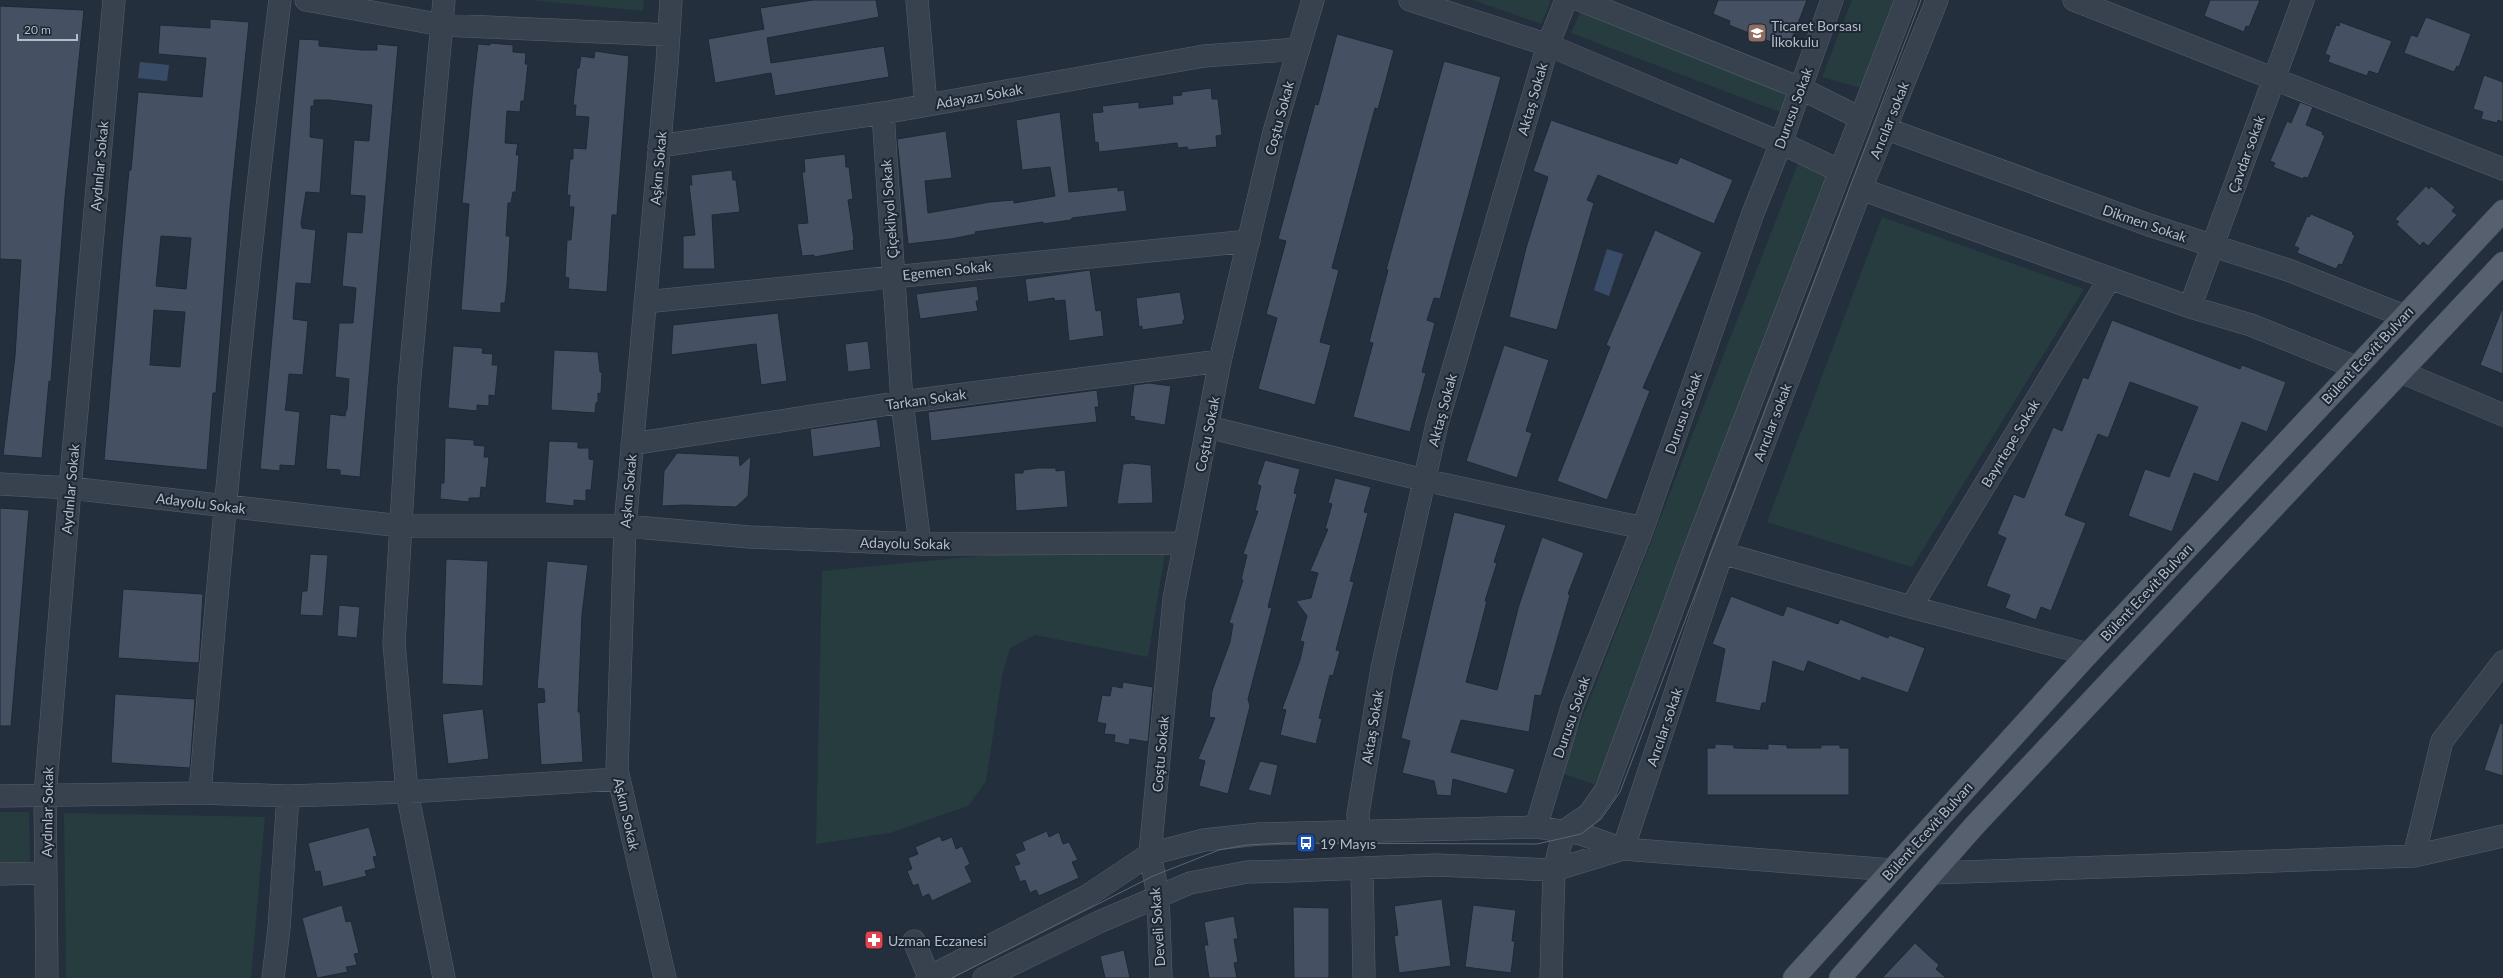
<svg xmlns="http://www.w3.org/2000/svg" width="2503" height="978" font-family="Lato,sans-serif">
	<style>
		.green { fill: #263c3f }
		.water { fill: #394c67 }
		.building { fill: #455162; stroke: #1f2835; fill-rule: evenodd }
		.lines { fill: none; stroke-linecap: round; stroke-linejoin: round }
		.minor-casing { stroke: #565f6c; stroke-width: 23 }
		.major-casing { stroke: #414a57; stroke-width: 23 }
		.minor { stroke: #38414e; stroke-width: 22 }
		.major { stroke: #56606e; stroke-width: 22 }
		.tram { stroke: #5a6575; stroke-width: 1 }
		.labels { text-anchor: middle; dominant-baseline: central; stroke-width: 4; stroke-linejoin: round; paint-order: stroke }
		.poi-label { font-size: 14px; fill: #b4bcc9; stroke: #1d2633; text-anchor: start }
		.street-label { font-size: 14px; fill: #b4bcc9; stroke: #1d2633 }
	</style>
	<rect width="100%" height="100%" fill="#242f3e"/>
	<path class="green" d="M531,0H644L643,11Z
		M1473,0H1548L1551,1L1541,24Z
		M1852,0H1901L1868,90L1822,77Z
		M1581,11L1790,92L1780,112L1571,33Z
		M1799,161L1835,174L1596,785L1561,773Z
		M1882,217L2084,289L1912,567L1767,522Z
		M1165,553L1148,657L1035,635L1010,648L1002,676L986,781L968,806L890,833L816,844L822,571L990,555Z
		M0,812H29L30,862L0,863Z
		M64,813L265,817L251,978H66Z"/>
	<path class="water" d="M140,62L169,65L167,81L138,78Z
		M1607,249L1623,254L1609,296L1594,290Z"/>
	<path class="building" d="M813,0H876L879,17L767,38L771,63L884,46L889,77L775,96L771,73L715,83L708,39L764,29L760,8Z
		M1718,0H1807L1790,44L1773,37L1771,42L1729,25L1730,21L1713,14Z
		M2210,0H2260L2249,27L2246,26L2244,32L2204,16Z
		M0,6L84,10L65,197L51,382L49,381L42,458L3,455L15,356L21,260L0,259Z
		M2426,17L2471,34L2459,67L2457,66L2454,72L2404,53L2410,37L2412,35L2417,37Z
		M210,19L249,22L230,208L216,393H213L207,470L104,460L122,246L129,170H131L138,92L202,97L206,58L158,54L160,25L210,28ZM161,236L191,238L186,289L156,286ZM154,310L185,312L180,367L150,365Z
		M2340,22L2392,41L2378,74L2369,71L2367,76L2328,62L2330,56L2325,54L2336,25L2339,26Z
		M1337,34L1394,50L1378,109L1375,108L1332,268L1339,270L1320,342L1331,345L1315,405L1258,389L1277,318L1266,314L1286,241L1278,239L1315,104L1318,105Z
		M299,39L319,40V46L362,50H377V44L398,46L360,477L340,475V470L326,469L330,414L345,416L346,410H347L349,379L335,377L339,323H353L356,288L342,286L347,232L362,233L365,202V196L350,195L354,140L369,141L372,105L329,100H314V106H311L310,137L324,139L320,193L306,192L301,223L302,228L316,230L311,284L296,283L293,319L308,321L303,375L289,374L286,405L285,410L300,412L295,466L280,465V471L260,469Z
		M490,43L513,45V52L526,53L525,64H528L524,101H521L520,112L507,111L505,143L518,144L516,155H519L516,192H513L511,203H508L506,236H510L507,285L505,303H501V313L461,310L469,204L462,203L473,86L478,44L490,45Z
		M595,51L629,56L618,200L617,215H612L607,292L568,289L569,278L565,277L567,240H571L574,207H569L570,195H567L570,159H573V148L586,149L589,117L575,116L576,105H573L577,68H579L581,56L594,58Z
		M1444,61L1501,77L1440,299L1434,298L1427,320L1435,323L1422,372L1426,373L1410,432L1353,417L1373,343L1369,342L1388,270H1386Z
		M2484,75L2503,82V122L2498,120L2497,123L2481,119L2483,112L2473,109Z
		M1211,88L1212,99H1218L1222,135L1216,136L1217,147L1188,150L1187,147L1178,148L1177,143L1099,152L1098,142L1095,143L1092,113L1103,112L1102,106L1139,102V108L1173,104L1172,96L1182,95L1181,92Z
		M2300,102L2313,107L2306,125L2323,132L2322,134L2325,136L2308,178L2304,177L2303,179L2273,167L2275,163L2270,161L2287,121L2291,123Z
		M1060,112L1069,192L1118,187V191L1124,190L1127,211L1072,218L1071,220L1043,224V222L975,232L976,234L951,239L908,244L897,139L946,131L952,178L925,181L928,213L990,202L1014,200V203L1055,196L1050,167L1022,170L1016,120Z
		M1551,120L1677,164L1680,157L1733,180L1714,224L1598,175L1587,200L1594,203L1557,330L1509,317L1526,248L1548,177L1533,171Z
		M845,154L846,167H849L853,199L848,200L854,240H853L854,250L814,257V255L802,256L797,224L808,223L802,172H805L804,159Z
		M732,170L733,180H736L740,212L712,215L715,269H683V236L695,235L689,185H692L691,175Z
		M2426,186L2429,189L2431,186L2455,207L2452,211L2457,215L2428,246L2423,242L2420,246L2396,224L2399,222L2395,219Z
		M2311,214L2353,232L2352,234L2355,235L2342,265L2339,264L2336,269L2297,253L2299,248L2294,246L2307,216L2309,217Z
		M1655,230L1702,252L1643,388L1650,391L1607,500L1557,481L1610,347L1606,345Z
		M1090,270L1096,311L1101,310L1104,336L1069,341L1065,300L1055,301L1054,298L1028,302L1025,279Z
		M977,286L979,301H976L978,311L920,319L916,294Z
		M1180,292L1185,320H1183V324L1142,330V326L1139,327L1136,298Z
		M2502,309H2503V374L2480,365Z
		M778,313L787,381L761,385L756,344L671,355L673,325Z
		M2112,320L2240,369L2242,365L2286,382L2267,432L2242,422L2218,482L2194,473L2172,532L2128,516L2145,469L2169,477L2198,407L2130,382L2108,438L2098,434L2065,515L2086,523L2051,611L2041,607L2036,620L2005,608L2010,595L1986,586L2006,538L1997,534L2014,494L2024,498L2053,427L2062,431L2083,377L2088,379Z
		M868,341L871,369L848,372L845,344Z
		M1504,345L1549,360L1526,431L1532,433L1517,478L1466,461Z
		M453,346L483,348L482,353L493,354L492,365H498L495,396L489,395V406L477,405V411L448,408Z
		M554,350L598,352L600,372H602L601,394L598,393V402L596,403L595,413L551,410Z
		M1149,383L1171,386L1165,425L1134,420L1135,417L1130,416L1134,385Z
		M1097,390L1099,407H1095L1097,422L931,441L928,412Z
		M877,419L881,447L813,457L810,429Z
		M445,438L474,440V445L485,446L484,457H489L486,488L481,487L480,498H469V502L440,499L441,483H444Z
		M549,441L578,442V448H589V459L594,460L591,490H586V501L574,500V506L545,503Z
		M677,453L739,456L740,466L751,456L748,496L736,507L685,505L662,506L664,471Z
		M1265,460L1300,469L1294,493L1297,494L1268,607L1272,608L1248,699L1250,706L1228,794L1199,786L1205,761L1198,759L1215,718L1209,717L1212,691L1230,642L1233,624L1229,623L1243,580H1241L1247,555L1243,554L1258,511H1255L1261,486L1257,484Z
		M1132,463L1151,465L1153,503L1117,504L1123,464Z
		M1038,468H1056V471L1065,470L1068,507L1016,511L1014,473H1023V470Z
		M1335,478L1371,487L1364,512L1368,513L1350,581L1354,582L1336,650L1340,651L1333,676L1330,675L1319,718L1322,719L1316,744L1280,735L1286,710L1282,709L1300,660L1304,642L1300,641L1307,616L1296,601L1311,598L1318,573L1310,571L1328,529H1325L1332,504L1328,503Z
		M0,508L29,510L11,726H0Z
		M1454,512L1506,525L1494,562L1497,563L1485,601H1487L1466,682L1497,690L1519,605L1542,537L1584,553L1568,594L1570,595L1541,696L1535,695L1529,732L1461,720L1451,752L1515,769L1507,794L1453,779L1451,796L1437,795L1434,781L1402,773L1410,741L1401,738Z
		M310,554L328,555L323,616L300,615L302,591H307Z
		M446,559L488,561L483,686L442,684Z
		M547,561L588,565L582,615L578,712H580L583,762L541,765L537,703L545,702L544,689L537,688Z
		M123,589L203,594L199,663L118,658Z
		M1731,596L1783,616L1787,606L1838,624L1840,619L1888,638L1889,635L1925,648L1908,693L1862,677L1860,681L1808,661L1804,672L1773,661L1766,703H1762L1760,711L1715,702L1725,649L1712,644Z
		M339,605L360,607L357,638L337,636Z
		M1123,682L1153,687L1148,742L1130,739L1129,745L1114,742L1115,735L1104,734L1106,724L1097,722L1102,695L1110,696L1112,686L1122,688Z
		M115,694L195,699L190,768L111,763Z
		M483,709L489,759L448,764L442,714Z
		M2500,723L2503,724V776L2484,770Z
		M1715,744L1734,745V748L1768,749V744L1787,745V748H1821V745H1840V748H1849V795H1707V748H1715Z
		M1260,761L1278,765L1271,796L1248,790Z
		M369,827L377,856L373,857L376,868L365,871L367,876L323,887L320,871L315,872L308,843Z
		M1047,831L1049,837L1059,832L1063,844L1069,842L1078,860L1072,862L1079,878L1039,896L1036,890L1030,893L1025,880L1020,882L1014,866L1020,864L1015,854L1025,850L1022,842Z
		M940,836L942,841L952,837L956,849L962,846L970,864L965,867L972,882L932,901L929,894L922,897L918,884L913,886L907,871L912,869L908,858L918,854L915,847Z
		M1442,899L1451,966L1399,973L1394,936L1398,935L1394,906Z
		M342,905L346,922L351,921L359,953L354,954L357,965L346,967L348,972L317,978L302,918Z
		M1473,905L1516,910L1512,941H1515L1511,973L1465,967Z
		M1293,907L1329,908V978H1294Z
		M1234,916L1238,939H1234L1238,962L1234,963L1237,978H1209L1204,945H1208L1204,922Z
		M1915,943L1939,965L1936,969L1946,978H1882Z
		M1124,950L1130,978H1105L1100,956Z"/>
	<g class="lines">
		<defs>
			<path id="minor" d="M306,0L442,25L669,35
				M917,0L926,105
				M1410,0L1548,45L1781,143L1840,171
				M1580,0L1800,88L1860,118
				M2074,0L2503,169
				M883,113L902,402L920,544
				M1887,129L2149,225L2288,270L2404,316
				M659,146L883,113L1204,56L1299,49
				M1861,189L2190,307L2251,325L2355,367
				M645,302L1249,241
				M2190,307L2303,0
				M2401,372L2503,415
				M1208,427L1424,480L1643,528
				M632,444L902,402L1220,361
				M0,484L70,488L401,526H625L749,537L920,544L1185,543
				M1722,553L1911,607L2088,654
				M1911,607L2110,278
				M200,793C222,528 247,264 280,0
				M0,796L200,793L288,796L407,792L619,779
				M1536,827L1572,707L1643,528L1753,213L1781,143L1832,0
				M1359,830L1358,814L1382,668L1437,424L1548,45L1566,0
				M1623,849L1722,553L1861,189L1937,0
				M2414,856L2442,741L2503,662
				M1362,869L1364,978
				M1933,873L2414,856L2503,836
				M0,874L46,873
				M914,941L929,977
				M47,978L45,796L70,488L114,0
				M273,978L279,928L288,796
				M444,978L407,792L394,643L409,387L444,0
				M665,978L617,770L625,526L667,64L671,0
				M927,978L1087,896L1150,854L1204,840L1259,834L1536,827L1581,834L1623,849L1892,870
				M984,978L1099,922L1190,883L1247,872L1290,871L1436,865L1554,870L1623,849
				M1161,978L1158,895L1150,854L1174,599L1220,361L1274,132L1313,0
				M1551,978L1554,870L1564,831L1589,814L1606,790L1695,548L1906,0"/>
			<path id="major" d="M1794,978L2088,654L2503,211
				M1840,978L1975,825L2503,263"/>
		</defs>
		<use href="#minor" class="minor-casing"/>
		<use href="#major" class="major-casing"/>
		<use href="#minor" class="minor"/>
		<use href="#major" class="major"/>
		<path class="tram" d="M952,978L1153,876L1219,850L1246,845L1285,843L1537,844L1581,834L1601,819L1620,792L1921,0"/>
	</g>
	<defs>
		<symbol id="school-square" viewBox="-11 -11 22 22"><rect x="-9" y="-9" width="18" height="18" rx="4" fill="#8d6e63" stroke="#1d2633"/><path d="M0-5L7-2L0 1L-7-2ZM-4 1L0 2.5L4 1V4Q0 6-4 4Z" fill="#fff"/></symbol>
		<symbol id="bus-square" viewBox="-11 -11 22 22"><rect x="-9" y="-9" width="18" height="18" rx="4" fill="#1a4fb4" stroke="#1d2633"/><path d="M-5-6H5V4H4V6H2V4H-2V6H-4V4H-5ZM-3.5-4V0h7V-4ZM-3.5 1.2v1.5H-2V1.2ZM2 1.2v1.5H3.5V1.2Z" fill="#fff"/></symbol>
		<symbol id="pharmacy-square" viewBox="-11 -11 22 22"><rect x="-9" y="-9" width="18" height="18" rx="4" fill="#e0444e" stroke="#1d2633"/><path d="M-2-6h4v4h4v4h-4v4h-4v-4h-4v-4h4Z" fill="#fff"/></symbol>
	</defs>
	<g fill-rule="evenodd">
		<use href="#school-square" x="1746" y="22" width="22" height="22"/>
		<use href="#bus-square" x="1295" y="832" width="22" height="22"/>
		<use href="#pharmacy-square" x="863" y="929" width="22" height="22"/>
	</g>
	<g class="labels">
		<g class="poi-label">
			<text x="1771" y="25">Ticaret Borsası<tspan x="1771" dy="16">İlkokulu</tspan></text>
			<text x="1320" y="843">19 Mayıs</text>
			<text x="888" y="940">Uzman Eczanesi</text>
		</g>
		<g class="street-label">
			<text transform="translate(979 96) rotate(-10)">Adayazı Sokak</text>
			<text transform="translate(1532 99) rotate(-74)">Aktaş Sokak</text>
			<text transform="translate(1793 108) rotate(-70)">Durusu Sokak</text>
			<text transform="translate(1279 118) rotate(-75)">Coştu Sokak</text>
			<text transform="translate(1889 120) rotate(-68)">Arıcılar sokak</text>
			<text transform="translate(2246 154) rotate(-70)">Çavdar sokak</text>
			<text transform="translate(99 166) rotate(-85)">Aydınlar Sokak</text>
			<text transform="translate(658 168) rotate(-85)">Aşkın Sokak</text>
			<text transform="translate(889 209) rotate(-94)">Çiçekliyol Sokak</text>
			<text transform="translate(2145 223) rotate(19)">Dikmen Sokak</text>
			<text transform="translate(947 270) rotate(-6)">Egemen Sokak</text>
			<text transform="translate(2367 355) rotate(-47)">Bülent Ecevit Bulvarı</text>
			<text transform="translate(926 399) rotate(-8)">Tarkan Sokak</text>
			<text transform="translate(1442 410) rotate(-75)">Aktaş Sokak</text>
			<text transform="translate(1683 413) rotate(-71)">Durusu Sokak</text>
			<text transform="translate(1772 422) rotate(-69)">Arıcılar sokak</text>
			<text transform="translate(1207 434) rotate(-79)">Coştu Sokak</text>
			<text transform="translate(2010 443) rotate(-59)">Bayırtepe Sokak</text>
			<text transform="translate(70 489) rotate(-85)">Aydınlar Sokak</text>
			<text transform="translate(628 491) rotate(-85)">Aşkın Sokak</text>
			<text transform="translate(201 503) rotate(7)">Adayolu Sokak</text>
			<text transform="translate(905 543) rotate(1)">Adayolu Sokak</text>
			<text transform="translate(2146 592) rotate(-47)">Bülent Ecevit Bulvarı</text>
			<text transform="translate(1571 717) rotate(-71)">Durusu Sokak</text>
			<text transform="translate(1372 727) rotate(-81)">Aktaş Sokak</text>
			<text transform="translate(1664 727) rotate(-71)">Arıcılar sokak</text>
			<text transform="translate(1160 754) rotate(-85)">Coştu Sokak</text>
			<text transform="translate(47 812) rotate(-89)">Aydınlar Sokak</text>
			<text transform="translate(627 814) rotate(77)">Aşkın Sokak</text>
			<text transform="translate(1927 831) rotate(-48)">Bülent Ecevit Bulvarı</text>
			<text transform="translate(1157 927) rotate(-94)">Develi Sokak</text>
		</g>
	</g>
	<path d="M18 34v6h59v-6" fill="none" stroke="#b4bcc9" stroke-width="2"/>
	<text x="24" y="34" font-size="12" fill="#b4bcc9" stroke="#1d2633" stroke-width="3" paint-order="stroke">20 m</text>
</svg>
